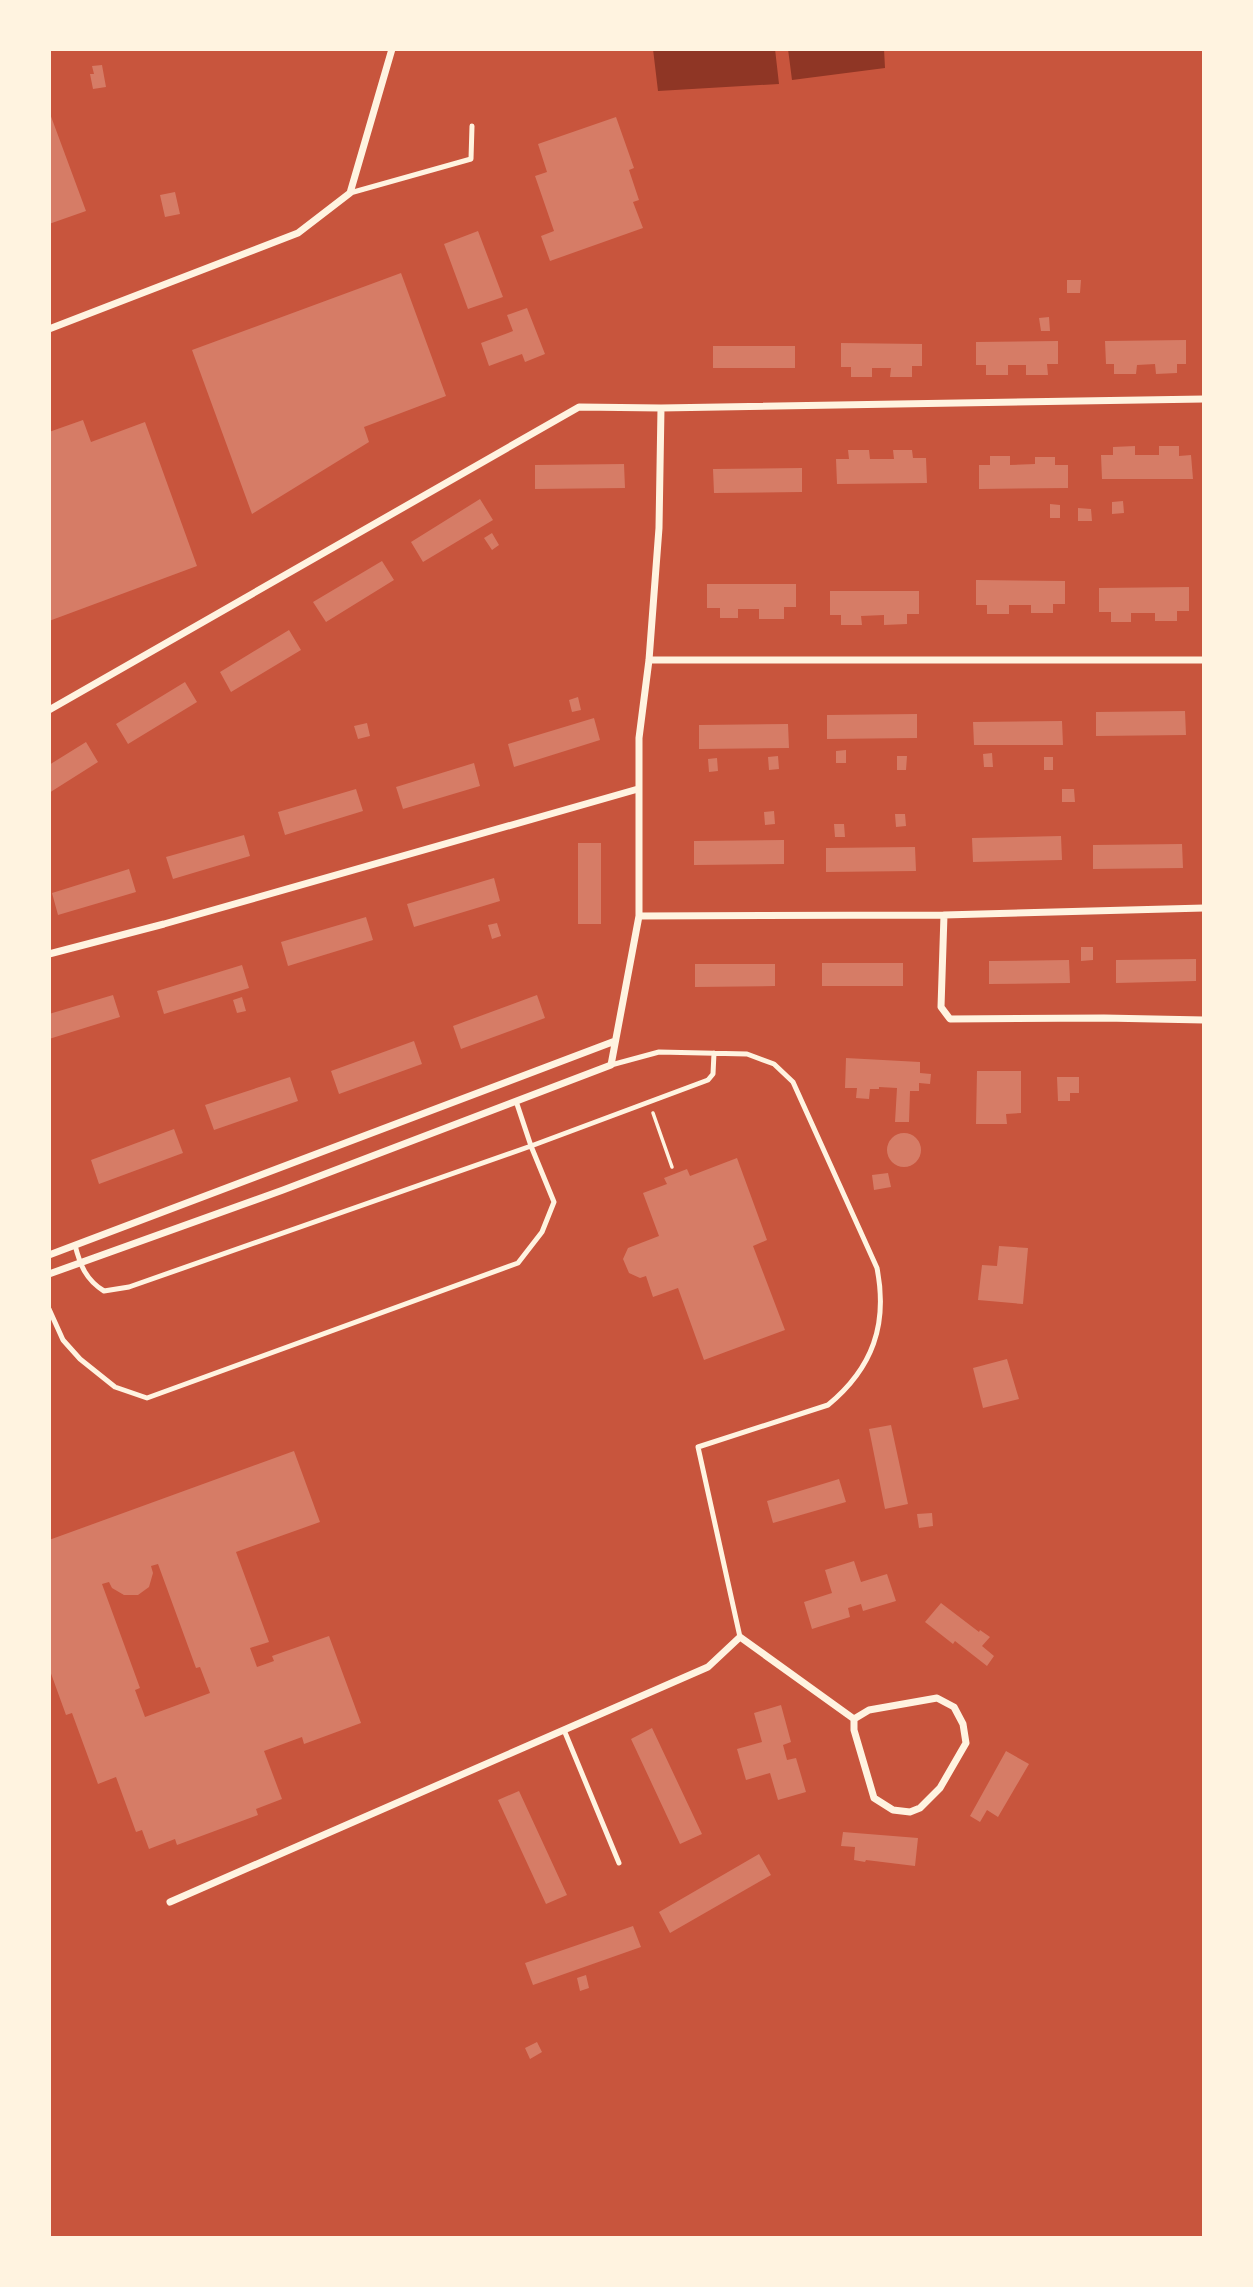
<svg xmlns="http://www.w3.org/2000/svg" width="1253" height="2287" font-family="'Space Grotesk',sans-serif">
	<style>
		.water { fill: #8f3625 }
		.building { fill: #d67c66; fill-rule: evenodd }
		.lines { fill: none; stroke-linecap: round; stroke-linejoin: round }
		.path { stroke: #fff3e0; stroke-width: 3.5 }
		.service { stroke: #fff3e0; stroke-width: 5 }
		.minor { stroke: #fff3e0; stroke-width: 7 }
	</style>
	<rect width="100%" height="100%" fill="#c8553d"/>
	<path class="water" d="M653,49H775L779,84L658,91Z
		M788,49H884L885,68L792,80Z"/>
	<path class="building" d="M102,65L106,87L93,89L90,74H94L92,66Z
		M49,111L86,211L49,224Z
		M616,117L634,168L629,170L639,200L633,202L643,228L550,261L541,236L554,231L535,176L547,172L538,144Z
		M175,192L180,214L165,217L160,195Z
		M478,231L503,297L468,309L444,244Z
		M401,273L446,396L364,427L369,442L252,514L192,350Z
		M1067,280H1081L1080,293H1067Z
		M527,308L545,354L525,362L522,354L489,366L481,343L513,331L507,315Z
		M1049,317L1050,331H1041L1039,318Z
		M1186,340V364H1177V373L1156,374L1155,364L1137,365L1136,374H1114V364H1106L1105,341Z
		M1058,341V364H1047L1048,375H1026V365H1008V375H986V365H976V342Z
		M841,343L922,344V366H912V377H890L891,368H872V377H851V367H841Z
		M713,346H795V368H713Z
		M83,420L91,442L145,422L197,566L49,621V432Z
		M1135,446V455H1159V446H1179V456L1191,455L1193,479H1102L1101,455H1113V447Z
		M848,450H869L870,459H894L893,450H912L913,458H926L927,483L837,484L836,459H849Z
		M990,456H1010V465L1035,464V457H1055V465H1068V488L979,489V465H990Z
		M624,464L625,488L535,489V465Z
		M802,468V492L714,493L713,469Z
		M480,499L493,520L423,562L411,542Z
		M1123,501L1124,513L1112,514V502Z
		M1050,504L1060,505V518H1050Z
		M1078,508L1091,509L1092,521H1078Z
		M492,533L499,545L492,550L484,538Z
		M382,561L394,580L326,622L313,602Z
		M976,580L1065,581V604H1053V613H1031V605H1009V614H987V605H976Z
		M707,584H796V607H784V619H759V609H738V618H720V608H707Z
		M1189,587V611H1177V621H1155V613H1131V622H1111V612H1099V588Z
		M830,591H919V614H907V624L884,625V615L861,616L862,625H841V615H830Z
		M289,630L301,650L231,692L220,672Z
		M185,682L197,702L128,744L116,724Z
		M578,697L581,710L572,712L569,700Z
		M1185,711L1186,735L1096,736V712Z
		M917,714V738L827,739V715Z
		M594,718L600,740L514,767L508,744Z
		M1062,721L1063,745H974L973,722Z
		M367,723L370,736L358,739L354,726Z
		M788,724L789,748L699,749V725Z
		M86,742L98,762L49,793V765Z
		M846,750V763H836V751Z
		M992,753L993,767H984L983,754Z
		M778,756L779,769L769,770L768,757Z
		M897,756H907L906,770H897Z
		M1044,757H1053V770H1044Z
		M717,758L718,771L709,772L708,759Z
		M474,763L480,786L403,809L396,787Z
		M356,789L363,811L285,835L278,812Z
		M1062,789H1074L1075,802H1062Z
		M774,811L775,824L765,825L764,812Z
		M895,814H905L906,826L896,827Z
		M834,824H844L845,837H835Z
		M244,835L250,856L173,879L166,857Z
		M1061,836L1062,860L973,862L972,838Z
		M784,840V864L694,865V841Z
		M578,843H601V924H578Z
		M1182,844L1183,868L1093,869V845Z
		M915,847L916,871L826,872V848Z
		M129,869L136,892L58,915L52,893Z
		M494,878L500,901L414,927L407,904Z
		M366,917L373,940L288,966L281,942Z
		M497,923L501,936L492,939L488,925Z
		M1081,947H1093V960L1081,961Z
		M1196,959V981L1116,983V960Z
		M1069,960L1070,983L989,984V961Z
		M822,963H903V986H822Z
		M695,964H775V986L695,987Z
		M242,965L249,988L164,1014L157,991Z
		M113,995L120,1017L49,1039V1014Z
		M537,995L545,1018L461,1049L453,1026Z
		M242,997L246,1011L237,1013L233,1000Z
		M414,1041L422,1064L339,1094L331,1071Z
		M846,1058L920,1062V1073L931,1074L930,1084L919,1083V1091H910L909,1122H895L897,1088L879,1087V1089H870L869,1099L856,1098L857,1088H845Z
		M977,1071H1021V1113L1006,1114L1007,1124H976Z
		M290,1077L298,1101L214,1130L205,1105Z
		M1057,1077H1079V1093H1070V1101H1058Z
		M174,1129L183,1153L99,1184L91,1160Z
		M887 1150a17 17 0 1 1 34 0a17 17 0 1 1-34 0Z
		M737,1158L767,1240L753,1246L785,1330L704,1360L678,1288L653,1297L646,1276L640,1278L629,1273L623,1259L628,1248L659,1236L643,1193L667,1184L664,1178L687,1169L690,1176Z
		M888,1173L891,1187L874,1190L872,1175Z
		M999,1246L1028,1248L1023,1304L978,1300L982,1265L997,1266Z
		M1007,1359L1019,1399L983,1408L973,1368Z
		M891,1425L908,1504L885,1509L869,1429Z
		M294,1451L320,1522L236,1552L269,1642L250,1648L257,1667L274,1661L272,1656L329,1636L361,1723L304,1744L302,1737L264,1751L282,1799L256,1809L258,1815L177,1845L175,1839L149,1849L142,1830L136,1832L116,1777L98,1784L72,1713L66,1715L49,1668V1540ZM158,1564L196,1668L200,1667L210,1693L145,1717L135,1690L140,1688L102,1584L109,1582L112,1588L124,1595H138L149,1587L153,1573L151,1566Z
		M839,1479L846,1502L773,1523L767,1501Z
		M932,1513L933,1526L919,1528L917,1514Z
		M854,1561L861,1582L887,1574L896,1601L863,1611L861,1604L848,1608L850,1617L812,1629L804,1602L832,1593L825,1570Z
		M941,1603L979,1632L980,1630L990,1637L982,1646L994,1656L987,1666L955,1641L953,1644L925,1622Z
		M781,1705L791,1742L783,1745L787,1760L796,1758L806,1792L778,1800L770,1773L746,1780L737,1749L762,1742L754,1713Z
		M652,1728L702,1834L680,1844L631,1739Z
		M1006,1751L1029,1764L998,1817L987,1810L980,1822L970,1816Z
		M519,1791L567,1895L546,1904L498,1800Z
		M843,1832L918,1838L915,1866L866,1860L865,1862L854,1860L855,1847L841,1846Z
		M759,1854L771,1875L670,1933L659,1912Z
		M633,1926L641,1947L533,1985L525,1963Z
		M586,1975L589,1988L580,1991L577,1978Z
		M537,2042L542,2052L530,2059L525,2048Z"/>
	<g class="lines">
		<path class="path" d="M653,1113L672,1167"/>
		<path class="service" d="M350,193L471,159L472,126
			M611,1065L659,1052L747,1054L774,1064L793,1082L877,1268C888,1324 873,1368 828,1405L698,1447L740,1637
			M75,1245C80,1265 86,1280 104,1291L129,1287L531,1146L708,1080L713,1074L714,1053
			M49,1309L63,1340L80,1359L115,1387L147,1398L518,1263L542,1232L554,1202L531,1146L516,1101
			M564,1730L619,1863"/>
		<path class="minor" d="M49,329L298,233L350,193L392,49
			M649,660H1204
			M49,710L579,407L661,408L1204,399
			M944,915L941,1007L950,1019L1104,1018L1204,1020
			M639,916L944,915L1204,908
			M49,954L164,924L638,789
			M49,1255L615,1041
			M49,1274L283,1190L611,1065L639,916V738L649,660L659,528L661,408
			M937,1698L954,1707L963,1724L966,1743L940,1788L920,1808L910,1812L893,1810L874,1798L854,1730V1719L869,1710Z
			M170,1902L708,1667L740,1637L854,1719"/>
	</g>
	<rect width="1253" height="2287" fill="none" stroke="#fff3e0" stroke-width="102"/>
</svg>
